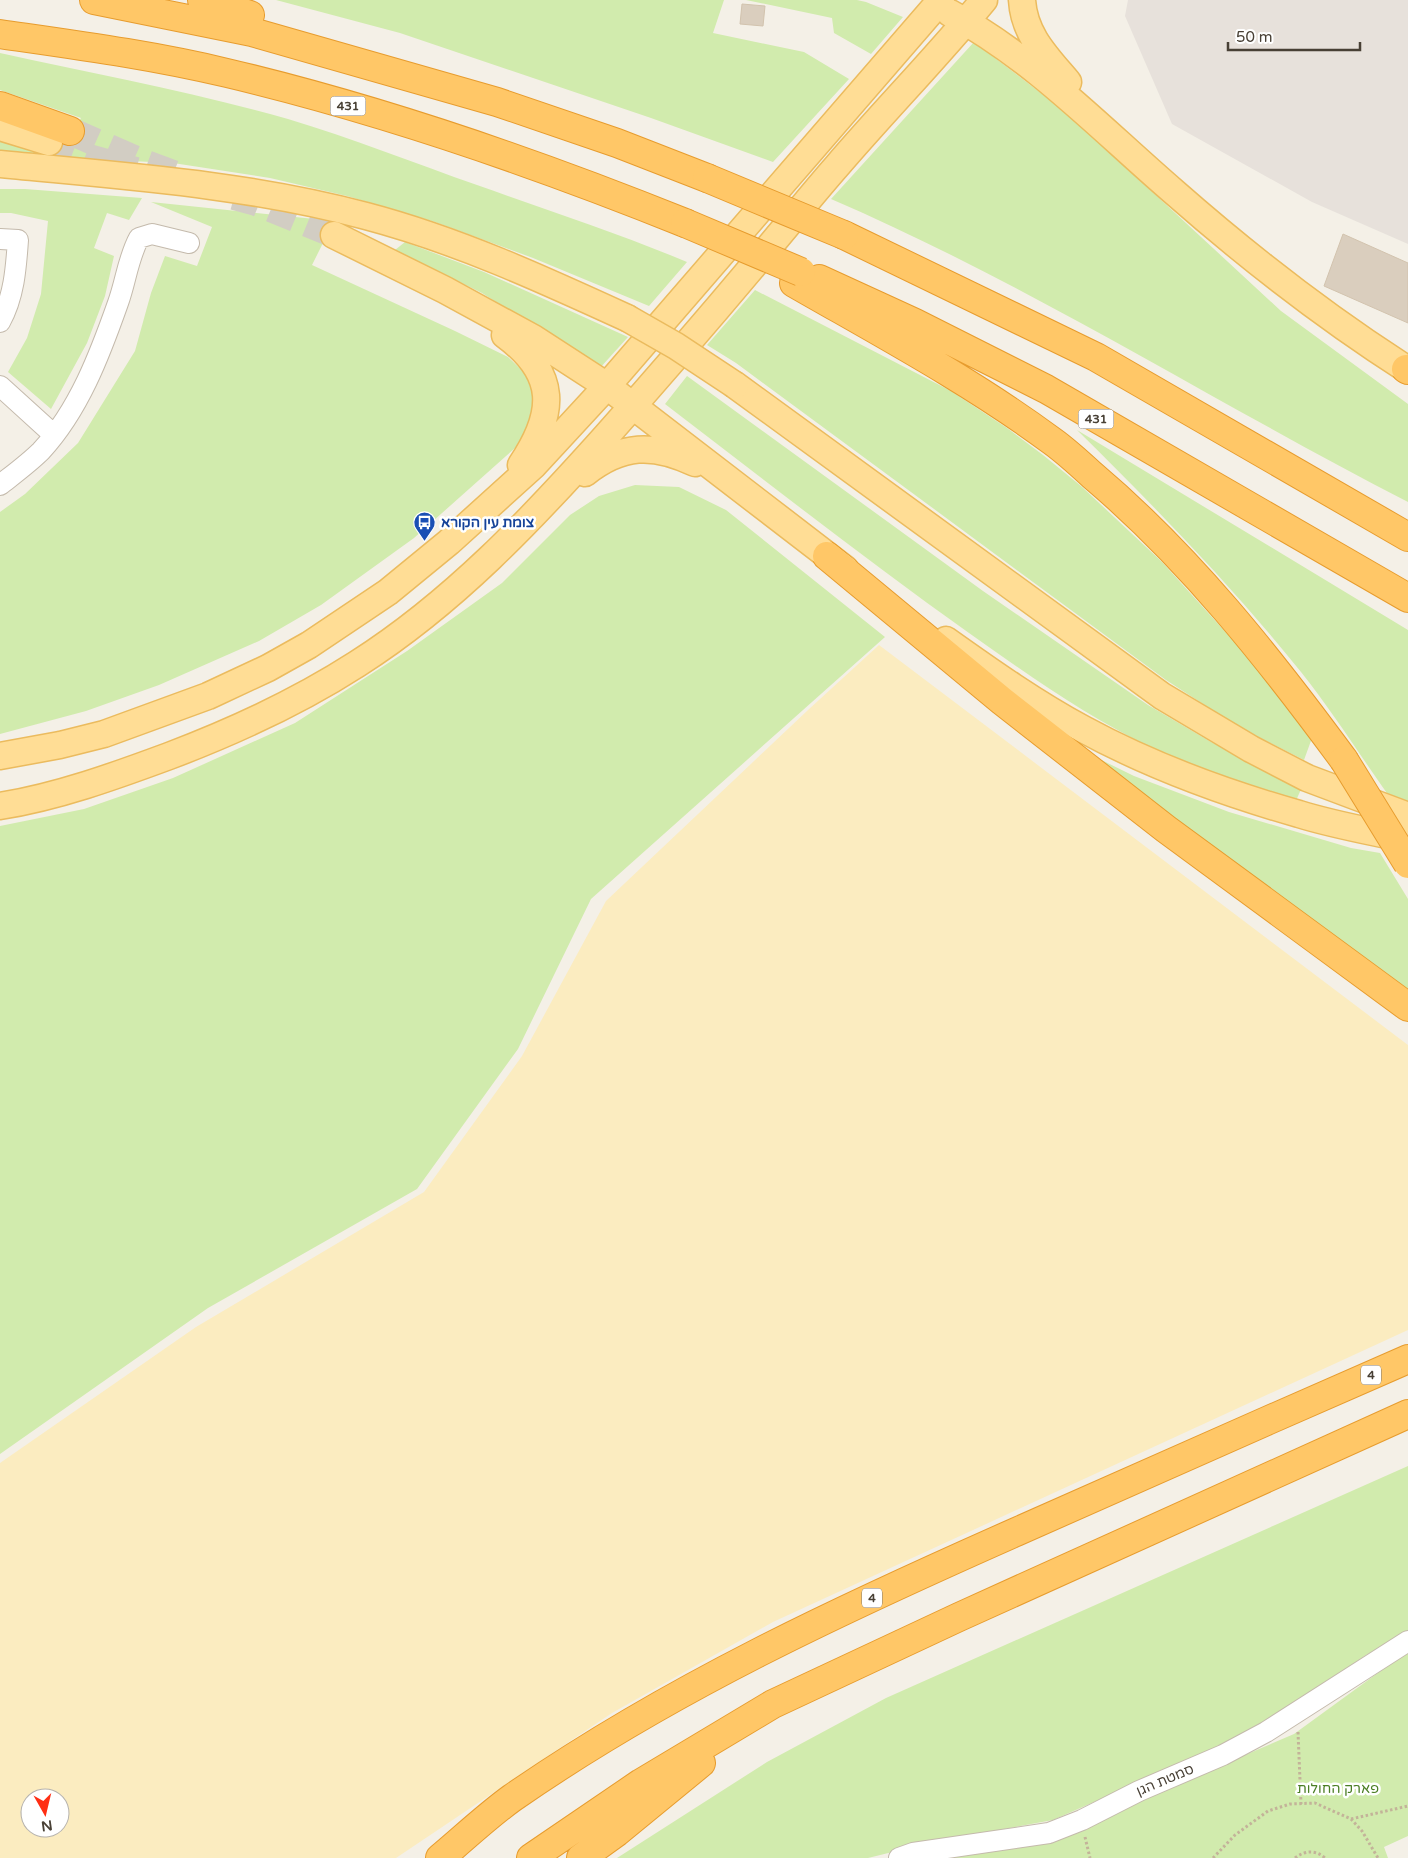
<svg xmlns="http://www.w3.org/2000/svg" width="1408" height="1858" font-family="'Varela Round',Heebo,sans-serif">
	<style>
		.industrial { fill: #e7e1db }
		.green { fill: #d1ebad }
		.sand { fill: #fbecc0; fill-rule: evenodd }
		.building { fill: #dacebe; stroke: #d2c3ae }
		.lines { fill: none; stroke-linecap: round; stroke-linejoin: round }
		.major-tunnel { stroke: #d2cdc3; stroke-width: 26; stroke-dasharray: 26 13; stroke-linecap: butt }
		.highway-tunnel { stroke: #d2cdc3; stroke-width: 28; stroke-dasharray: 28 14; stroke-linecap: butt }
		.minor-casing { stroke: #c4baac; stroke-width: 22 }
		.major-casing { stroke: #ebbb5e; stroke-width: 29 }
		.highway-casing { stroke: #e79c2e; stroke-width: 30 }
		.path { stroke: #c3b399; stroke-width: 3; stroke-dasharray: 2.5 2.5; stroke-linecap: butt }
		.minor { stroke: #fff; stroke-width: 20 }
		.major { stroke: #ffdd95; stroke-width: 26 }
		.highway { stroke: #ffc767; stroke-width: 28 }
		.major-bridge-casing { stroke: #ebbb5e; stroke-width: 29; stroke-linecap: butt }
		.highway-bridge-casing { stroke: #e79c2e; stroke-width: 30; stroke-linecap: butt }
		.major-bridge { stroke: #ffdd95; stroke-width: 26 }
		.highway-bridge { stroke: #ffc767; stroke-width: 28 }
		.labels { text-anchor: middle; dominant-baseline: central; stroke-width: 5; stroke-linejoin: round; paint-order: stroke }
		.shield { fill: #fff; stroke: #7f7972; stroke-width: 1 }
		.shield-label { font-size: 12px; font-weight: bold; fill: #484035 }
		.transit-label { font-size: 14px; font-weight: bold; fill: #164399; stroke: #fff; text-anchor: start }
		.street-label { font-size: 14px; fill: #484035; stroke: #fff }
		.park-label { font-size: 14px; fill: #4a7e24; stroke: #fff }
	</style>
	<rect width="100%" height="100%" fill="#f4f0e7"/>
	<path class="industrial" d="M1128,0H1408V244L1312,202L1172,124L1125,16Z"/>
	<path class="green" d="M276,0H724L713,33L804,52L849,79L773,162L651,118L400,33Z
		M746,0H857L866,2L903,17L871,54L834,33L832,18Z
		M974,42L1050,100L1106,149L1281,311L1408,404V502C1215,403 1031,285 831,199Z
		M0,53C96,74 193,92 288,119C352,138 414,163 477,185C547,210 618,233 687,262L649,306L533,258L435,222L347,196L270,178L173,163L0,155V137L49,150L62,148L81,118L0,90Z
		M0,189H25L142,198L129,220L107,213L94,248L114,256L105,296L87,343L51,409L8,372L27,338L41,294L48,221L11,213H0Z
		M151,202L334,221L312,265L455,331L508,357L530,378L534,403L529,428L515,448L414,538L321,605L259,641L159,685L86,711L0,734V512L25,494L78,443L135,351L151,293L165,256L197,266L212,227Z
		M405,242L484,272L628,337L600,368L482,293L395,250Z
		M755,290L951,391L1007,428L1043,455L1081,486L1162,562L1260,670L1312,738L1304,760L1237,726L1166,680L736,363L707,345Z
		M687,376L983,591L1148,705L1211,742L1302,787L1295,803C1248,786 1200,771 1154,749C1089,718 1028,675 969,633C866,560 766,481 665,404Z
		M1077,430L1408,630V805L1391,799C1361,757 1333,712 1301,672C1232,586 1155,507 1077,430Z
		M635,485L679,487L726,510L885,637L591,899L518,1049L417,1189L208,1308L0,1454V826L84,809L173,778L295,723L407,651L502,583L570,515L599,496Z
		M1079,749L1134,776L1229,812L1351,848L1380,853L1408,899V989Z
		M1408,1466V1633L1366,1655L1258,1730L1053,1820L929,1843L868,1858H617L767,1762L886,1698Z
		M1408,1651V1836L1384,1847L1388,1858H939L957,1857L1058,1840L1163,1790L1294,1734Z"/>
	<path class="sand" d="M879,645L1408,1045V1330L773,1622L612,1713L396,1858H0V1463L196,1327L424,1192L522,1056L606,901L808,710ZM30,1798H60V1828H30Z"/>
	<path class="building" d="M742,4L765,6L763,26L740,24Z
		M1343,234L1408,263V323L1324,286Z"/>
	<g class="lines">
		<path class="major-tunnel" d="M49,142L89,157L136,170
			M234,197L256,203L334,235"/>
		<path class="highway-tunnel" d="M70,131L143,163L184,178"/>
		<defs>
			<path id="minor" d="M0,239L18,240C16,269 14,297 0,322
				M0,386L54,435
				M0,485C14,474 29,463 41,451C79,410 100,354 118,303C126,281 128,258 139,238L152,234L189,243
				M899,1858L913,1853L1049,1833L1082,1820L1139,1791L1223,1755L1266,1732L1408,1641"/>
			<path id="major" d="M1022,0C1024,35 1047,57 1068,82
				M950,13C1035,59 1102,130 1174,192C1248,257 1325,317 1408,370
				M0,127L49,142
				M0,164C122,176 247,184 366,216C457,240 542,279 627,318
				M334,235L445,290L533,338L607,386L845,569
				M505,335C558,374 556,413 521,465
				M735,385L1162,696L1251,749L1307,778L1408,816
				M585,473C622,444 653,443 695,463
				M946,640C991,672 1035,703 1083,729C1151,766 1225,793 1299,814C1334,825 1370,831 1406,839
				M0,756L60,745L104,734L208,696L268,668L309,645L388,592L449,542L534,465L607,386L941,0
				M0,806C57,797 115,776 169,756C235,731 298,702 357,664C453,603 532,519 607,435C664,371 719,307 774,241C795,216 815,191 837,166C885,110 937,57 984,0"/>
			<path id="highway" d="M94,0L252,32L497,102L617,143L707,178
				M202,0L250,15
				M0,34C76,45 152,55 227,73C383,110 536,163 685,223
				M0,106L70,131
				M844,235L1096,357L1408,537
				M819,279L915,323L1046,389L1408,598
				M794,283C881,333 971,381 1052,441C1066,451 1079,463 1092,475C1189,557 1269,658 1344,760
				M1406,369L1408,370
				M827,556L1002,701L1166,829L1408,1007
				M440,1858C464,1838 487,1816 512,1798C669,1689 842,1609 1016,1532C1147,1474 1277,1416 1408,1359
				M531,1858L641,1783L773,1704L959,1617L1408,1414
				M581,1858L617,1832L701,1763"/>
		</defs>
		<use href="#minor" class="minor-casing"/>
		<use href="#major" class="major-casing"/>
		<use href="#highway" class="highway-casing"/>
		<path class="path" d="M1298,1732L1301,1804
			M1351,1819L1408,1806
			M1085,1837L1090,1858
			M1213,1858L1235,1835L1268,1811L1290,1804L1315,1803L1351,1819L1362,1831L1378,1858
			M1295,1858C1305,1850 1316,1850 1325,1858"/>
		<use href="#minor" class="minor"/>
		<use href="#major" class="major"/>
		<use href="#highway" class="highway"/>
		<defs>
			<path id="major-bridge" d="M627,318L676,346L735,385"/>
			<path id="highway-bridge" d="M707,178L844,235
				M685,223L801,272
				M1344,760L1408,864"/>
		</defs>
		<use href="#major-bridge" class="major-bridge-casing"/>
		<use href="#highway-bridge" class="highway-bridge-casing"/>
		<use href="#major-bridge" class="major-bridge"/>
		<use href="#highway-bridge" class="highway-bridge"/>
	</g>
	<defs>
		<symbol id="bus-pin" viewBox="-11 -11 22 30"><path d="M0 17L-7.5 6A9.5 9.5 0 1 1 7.5 6Z" fill="#1a4fb4" stroke="#fff"/><path d="M-5-6H5V4H4V6H2V4H-2V6H-4V4H-5ZM-3.5-4V0h7V-4ZM-3.5 1.2v1.5H-2V1.2ZM2 1.2v1.5H3.5V1.2Z" fill="#fff"/></symbol>
	</defs>
	<g fill-rule="evenodd">
		<use href="#bus-pin" x="412" y="510" width="25" height="34"/>
	</g>
	<g class="labels">
		<g class="shield">
			<rect x="330.5" y="96.5" width="35" height="19" rx="4"/>
			<rect x="1078.5" y="409.5" width="35" height="19" rx="4"/>
			<rect x="1361" y="1365.5" width="20" height="19" rx="4"/>
			<rect x="862" y="1588.5" width="20" height="19" rx="4"/>
		</g>
		<g class="shield-label">
			<text x="348" y="106">431</text>
			<text x="1096" y="419">431</text>
			<text x="1371" y="1375">4</text>
			<text x="872" y="1598">4</text>
		</g>
		<g class="transit-label">
			<text x="441" y="522">צומת עין הקורא</text>
		</g>
		<g class="street-label">
			<text transform="translate(1165 1780) rotate(-23)">סמטת הגן</text>
		</g>
		<g class="park-label">
			<text x="1338" y="1788">פארק החולות</text>
		</g>
	</g>
	<g transform="translate(45 1813) rotate(172)"><circle r="24" fill="#ffffff" stroke="#b6b3ae"/>
	<path d="M0-4L9 19L0 12L-9 19Z" fill="#ff2e13"/>
	<text y="-8" font-size="14" font-weight="bold" text-anchor="middle" fill="#484035">N</text>
	</g>
	<path d="M1228 42v8h132v-8" fill="none" stroke="#484035" stroke-width="2.5"/>
	<text x="1236" y="42" font-size="15" fill="#484035" stroke="#ffffff" stroke-width="4" paint-order="stroke">50 m</text>
</svg>
